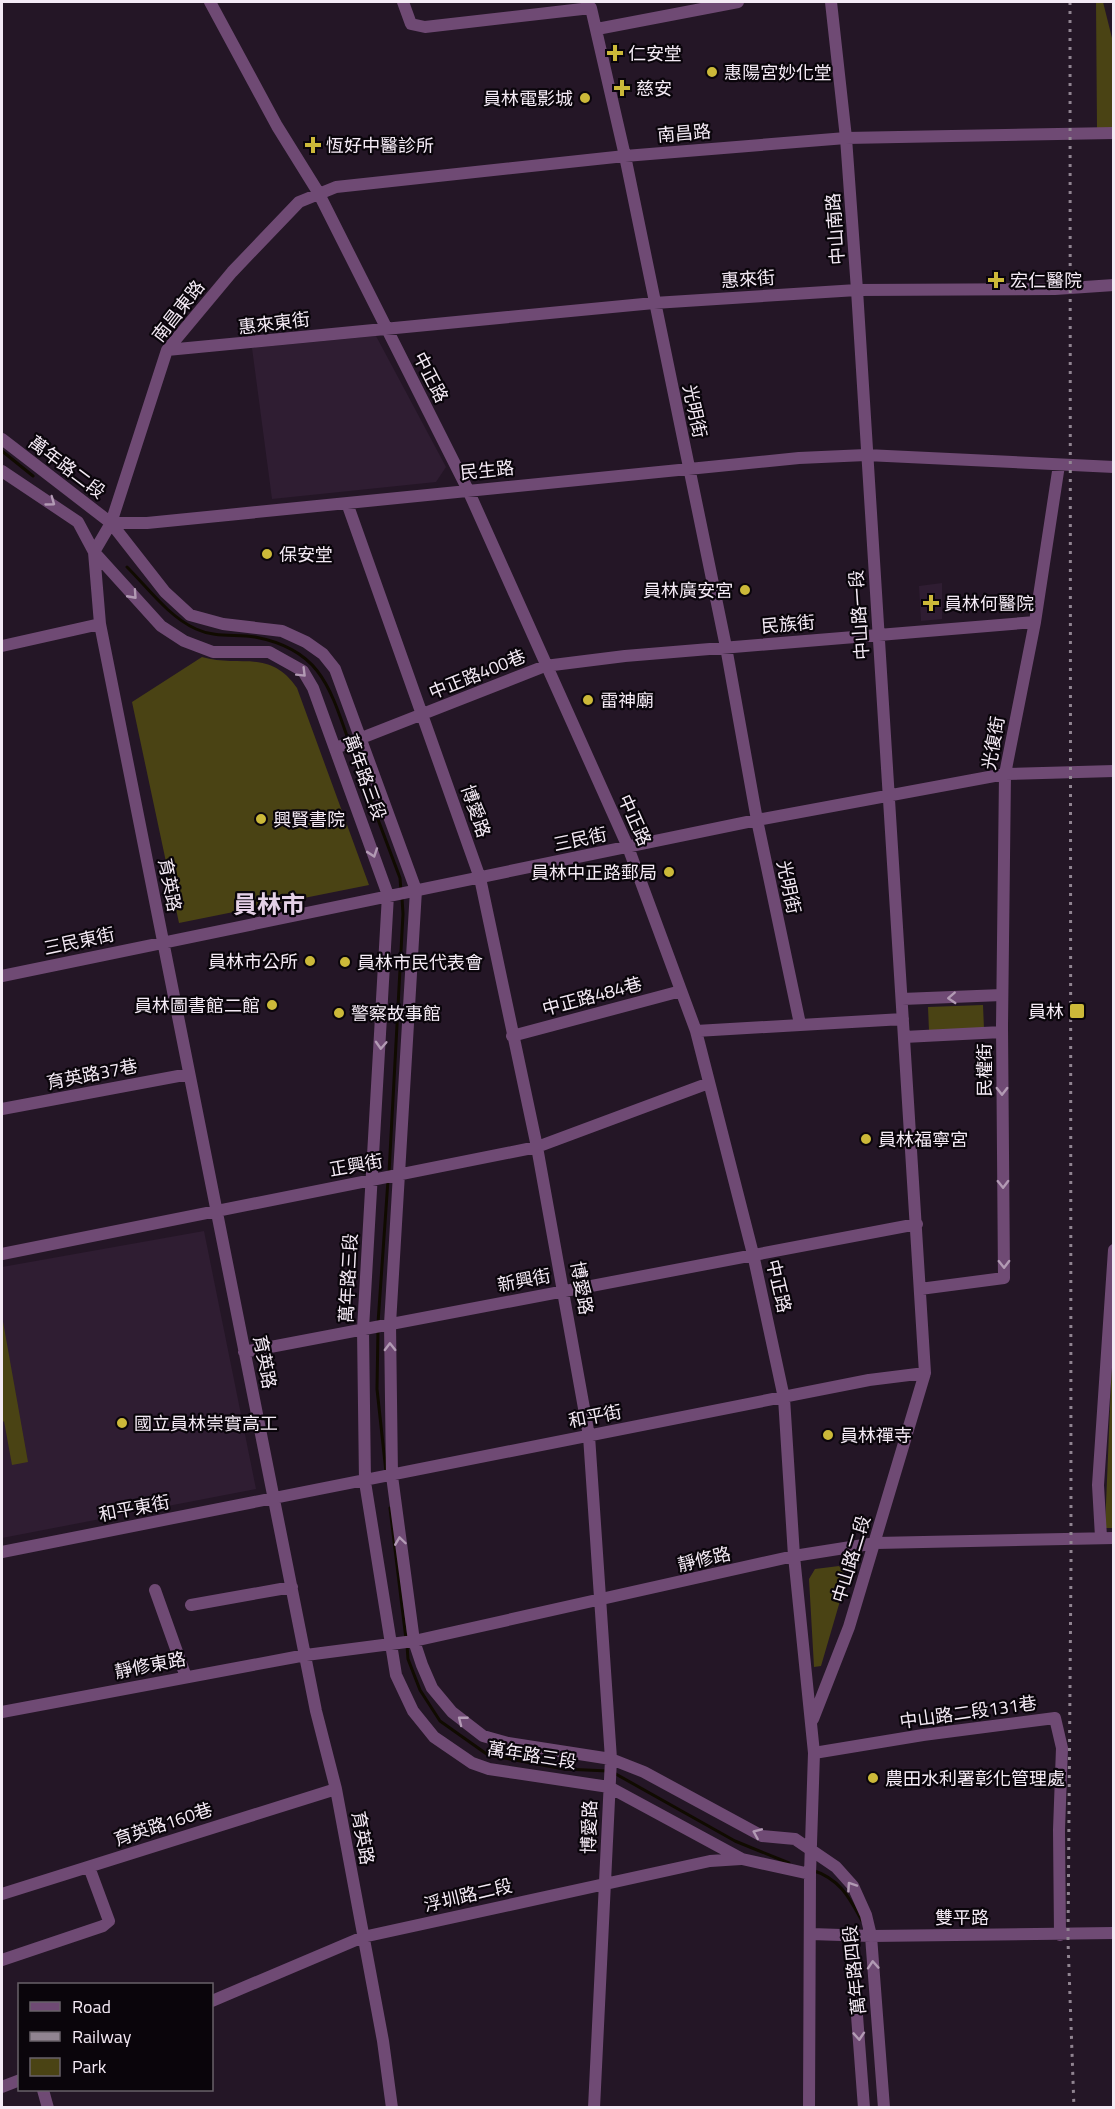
<svg xmlns="http://www.w3.org/2000/svg" width="1115" height="2109" font-family="'Titillium Web','Noto Sans TC',sans-serif">
	<style>
		.built { fill: #2f1d32 }
		.green { fill: #4a4314 }
		.lines { fill: none; stroke-linecap: round; stroke-linejoin: round }
		.stream { stroke: #100b00; stroke-width: 3 }
		.minor { stroke: #6f4a74; stroke-width: 12 }
		.rail { stroke: #908491; stroke-width: 3; stroke-dasharray: 3 6; stroke-linecap: butt }
		.oneway { stroke: #b29ab4 }
		.poi-dot { fill: #ccb939; stroke: #0a050b; stroke-width: 2 }
		.labels { text-anchor: middle; dominant-baseline: central; stroke-width: 4.5; stroke-linejoin: round; paint-order: stroke }
		.poi-label { font-size: 18px; fill: #f4eaf5; stroke: #0a050b; text-anchor: start }
		.street-label { font-size: 18px; fill: #f4eaf5; stroke: #0a050b }
		.district-label { font-size: 24px; font-weight: bold; fill: #e5d1e7; stroke: #0a050b }
	</style>
	<rect width="100%" height="100%" fill="#241626"/>
	<path class="built" d="M376,336L446,467L436,482L272,499L252,348Z
		M942,583V619L921,621L919,586Z
		M204,1231L256,1489L2,1538V1267Z"/>
	<path class="green" d="M1096,2H1103L1113,42V129L1097,128Z
		M202,657C239,668 270,648 297,688L369,885L179,923L132,702Z
		M983,1005L984,1029L929,1031L928,1007Z
		M2,1316L28,1462L12,1465L4,1421L2,1423Z
		M1113,1336L1114,1528H1105Z
		M839,1566L847,1577L821,1666L814,1667L809,1579L815,1569Z"/>
	<g class="lines">
		<path class="stream" d="M2,451L33,476
			M127,567C148,588 169,617 196,629C215,638 235,634 255,637C318,649 329,684 348,739
			M350,745L400,878L401,891
			M389,1173L403,914L402,898
			M378,1323L388,1180
			M378,1329L377,1389L386,1472
			M390,1508L406,1639
			M407,1645L408,1659L420,1690L440,1721L488,1755L564,1769L608,1771
			M614,1773L735,1841L789,1863
			M812,1870C840,1879 849,1897 862,1921"/>
		<path class="minor" d="M210,2L277,126L318,192L468,490L628,847L696,1031L753,1254L784,1398L794,1556L814,1753L810,1874L809,2108
			M403,2L411,24L425,27L591,8L625,156L726,647L757,820L800,1024
			M597,29L738,2
			M167,350L654,303L857,290L1055,289L1114,285
			M2,439L111,523L165,592L190,615L223,624L282,631L306,642L323,654L335,669L416,890L390,1324L392,1476L414,1641L422,1665L432,1688L452,1712L483,1736L508,1743L611,1759L644,1772L762,1836L795,1839L836,1867L853,1886L866,1915L871,1936L884,2108
			M2,471L78,522L94,552L161,626L184,641L213,652H269L303,671L313,688L388,895L363,1329L365,1482L396,1675L413,1711L434,1737L472,1763L489,1769L609,1787L742,1859L810,1874
			M347,503L480,878L537,1147L589,1436L611,1759L594,2108
			M111,523H147L799,458L866,455L1114,467
			M2,646L100,624
			M336,748L545,666L625,656L1035,622
			M2,976L757,820L1005,774L1114,771
			M902,999L1002,995
			M696,1031L903,1019
			M512,1036L681,991
			M904,1037L1002,1032
			M2,1109L189,1074
			M2,1254L537,1147L709,1083
			M920,1289L1004,1278L1002,1026L1005,774L1035,622L1059,465
			M244,1352L917,1224
			M1101,1537L1098,1485L1114,1250
			M2,1552L869,1380L925,1373
			M155,1590L186,1677
			M191,1605L292,1587
			M2,1712L306,1655L414,1641L794,1556L876,1543L1114,1538
			M813,1719L849,1627L925,1373L857,290L846,138L831,2
			M814,1753L923,1735L1055,1718L1062,1748L1059,1830L1060,1935
			M2,1894L336,1789
			M811,1934L871,1936L1114,1933
			M851,1936L864,2108
			M2,1960L103,1926L109,1921L89,1867
			M212,2001L363,1937L710,1861L741,1859
			M2,2087L20,2080
			M43,2090L48,2108
			M392,2108L383,2041L336,1789L316,1711L100,624L94,552L111,523L167,350L232,272L299,202L336,187L625,156L846,138L1114,133"/>
		<path class="rail" d="M1070,2L1071,1562L1068,1941L1074,2108"/>
	</g>
	<defs><path id="oneway-chevron" d="M-2-3.5L2.5 0L-2 3.5" fill="none" stroke-width="1.6" stroke-linecap="round" stroke-linejoin="round" transform="scale(1.5)"/></defs>
	<g class="oneway">
		<use href="#oneway-chevron" transform="translate(51 502) rotate(36)"/>
		<use href="#oneway-chevron" transform="translate(133 595) rotate(48)"/>
		<use href="#oneway-chevron" transform="translate(302 673) rotate(45)"/>
		<use href="#oneway-chevron" transform="translate(373 853) rotate(71)"/>
		<use href="#oneway-chevron" transform="translate(952 998) rotate(177)"/>
		<use href="#oneway-chevron" transform="translate(381 1045) rotate(93)"/>
		<use href="#oneway-chevron" transform="translate(1002 1091) rotate(90)"/>
		<use href="#oneway-chevron" transform="translate(1003 1184) rotate(89)"/>
		<use href="#oneway-chevron" transform="translate(1004 1264) rotate(89)"/>
		<use href="#oneway-chevron" transform="translate(390 1347) rotate(-91)"/>
		<use href="#oneway-chevron" transform="translate(400 1541) rotate(-98)"/>
		<use href="#oneway-chevron" transform="translate(462 1720) rotate(-142)"/>
		<use href="#oneway-chevron" transform="translate(757 1833) rotate(-157)"/>
		<use href="#oneway-chevron" transform="translate(851 1886) rotate(-124)"/>
		<use href="#oneway-chevron" transform="translate(873 1965) rotate(-94)"/>
		<use href="#oneway-chevron" transform="translate(859 2036) rotate(86)"/>
	</g>
	<g class="poi-dot">
		<path d="M612 44h6v6h6v6h-6v6h-6v-6h-6v-6h6z"/>
		<circle cx="712" cy="72" r="6"/>
		<path d="M619 79h6v6h6v6h-6v6h-6v-6h-6v-6h6z"/>
		<circle cx="585" cy="98" r="6"/>
		<path d="M310 136h6v6h6v6h-6v6h-6v-6h-6v-6h6z"/>
		<path d="M993 271h6v6h6v6h-6v6h-6v-6h-6v-6h6z"/>
		<circle cx="267" cy="554" r="6"/>
		<circle cx="745" cy="590" r="6"/>
		<path d="M928 594h6v6h6v6h-6v6h-6v-6h-6v-6h6z"/>
		<circle cx="588" cy="700" r="6"/>
		<circle cx="261" cy="819" r="6"/>
		<circle cx="669" cy="872" r="6"/>
		<circle cx="310" cy="961" r="6"/>
		<circle cx="345" cy="962" r="6"/>
		<circle cx="272" cy="1005" r="6"/>
		<rect x="1069" y="1003" width="16" height="16" rx="3"/>
		<circle cx="339" cy="1013" r="6"/>
		<circle cx="866" cy="1139" r="6"/>
		<circle cx="122" cy="1423" r="6"/>
		<circle cx="828" cy="1435" r="6"/>
		<circle cx="873" cy="1778" r="6"/>
	</g>
	<g class="labels">
		<g class="poi-label">
			<text x="628" y="53">仁安堂</text>
			<text x="724" y="72">惠陽宮妙化堂</text>
			<text x="636" y="88">慈安</text>
			<text x="573" y="98" text-anchor="end">員林電影城</text>
			<text x="326" y="145">恆好中醫診所</text>
			<text x="1010" y="280">宏仁醫院</text>
			<text x="279" y="554">保安堂</text>
			<text x="733" y="590" text-anchor="end">員林廣安宮</text>
			<text x="944" y="603">員林何醫院</text>
			<text x="600" y="700">雷神廟</text>
			<text x="273" y="819">興賢書院</text>
			<text x="657" y="872" text-anchor="end">員林中正路郵局</text>
			<text x="298" y="961" text-anchor="end">員林市公所</text>
			<text x="357" y="962">員林市民代表會</text>
			<text x="260" y="1005" text-anchor="end">員林圖書館二館</text>
			<text x="1064" y="1011" text-anchor="end">員林</text>
			<text x="351" y="1013">警察故事館</text>
			<text x="878" y="1139">員林福寧宮</text>
			<text x="134" y="1423">國立員林崇實高工</text>
			<text x="840" y="1435">員林禪寺</text>
			<text x="885" y="1778">農田水利署彰化管理處</text>
		</g>
		<g class="street-label">
			<text transform="translate(684 133) rotate(-5)">南昌路</text>
			<text transform="translate(835 229) rotate(-94)">中山南路</text>
			<text transform="translate(748 279) rotate(-4)">惠來街</text>
			<text transform="translate(178 311) rotate(-52)">南昌東路</text>
			<text transform="translate(274 323) rotate(-7)">惠來東街</text>
			<text transform="translate(431 377) rotate(63)">中正路</text>
			<text transform="translate(695 411) rotate(78)">光明街</text>
			<text transform="translate(67 467) rotate(37)">萬年路二段</text>
			<text transform="translate(487 470) rotate(-6)">民生路</text>
			<text transform="translate(859 615) rotate(-94)">中山路一段</text>
			<text transform="translate(788 624) rotate(-5)">民族街</text>
			<text transform="translate(477 674) rotate(-22)">中正路400巷</text>
			<text transform="translate(993 743) rotate(-80)">光復街</text>
			<text transform="translate(365 777) rotate(70)">萬年路三段</text>
			<text transform="translate(476 811) rotate(71)">博愛路</text>
			<text transform="translate(635 820) rotate(66)">中正路</text>
			<text transform="translate(580 839) rotate(-12)">三民街</text>
			<text transform="translate(170 885) rotate(79)">育英路</text>
			<text transform="translate(789 887) rotate(78)">光明街</text>
			<text transform="translate(79 941) rotate(-12)">三民東街</text>
			<text transform="translate(592 996) rotate(-15)">中正路484巷</text>
			<text transform="translate(984 1070) rotate(-90)">民權街</text>
			<text transform="translate(92 1074) rotate(-11)">育英路37巷</text>
			<text transform="translate(356 1165) rotate(-10)">正興街</text>
			<text transform="translate(348 1278) rotate(-87)">萬年路三段</text>
			<text transform="translate(524 1280) rotate(-11)">新興街</text>
			<text transform="translate(779 1286) rotate(77)">中正路</text>
			<text transform="translate(582 1288) rotate(80)">博愛路</text>
			<text transform="translate(265 1362) rotate(79)">育英路</text>
			<text transform="translate(595 1416) rotate(-11)">和平街</text>
			<text transform="translate(134 1508) rotate(-11)">和平東街</text>
			<text transform="translate(704 1559) rotate(-13)">靜修路</text>
			<text transform="translate(851 1559) rotate(-73)">中山路二段</text>
			<text transform="translate(150 1665) rotate(-11)">靜修東路</text>
			<text transform="translate(968 1712) rotate(-8)">中山路二段131巷</text>
			<text transform="translate(532 1755) rotate(9)">萬年路三段</text>
			<text transform="translate(163 1824) rotate(-18)">育英路160巷</text>
			<text transform="translate(589 1827) rotate(-88)">博愛路</text>
			<text transform="translate(363 1838) rotate(80)">育英路</text>
			<text transform="translate(468 1895) rotate(-13)">浮圳路二段</text>
			<text x="962" y="1917">雙平路</text>
			<text transform="translate(854 1970) rotate(-96)">萬年路四段</text>
		</g>
		<g class="district-label">
			<text x="269" y="904">員林市</text>
		</g>
	</g>
	<rect width="1115" height="2109" fill="none" stroke="#f4eaf5" stroke-width="6"/>
	<rect x="18" y="1983" width="195" height="108" fill="#0a050b" stroke="#686169" stroke-width="1.5"/>
	<rect x="30" y="2002" width="30" height="9" fill="#6f4a74" stroke="#686169" stroke-width="1.5"/>
	<text x="72" y="2013" font-size="18" fill="#f4eaf5">Road</text>
	<rect x="30" y="2032" width="30" height="9" fill="#908491" stroke="#686169" stroke-width="1.5"/>
	<text x="72" y="2043" font-size="18" fill="#f4eaf5">Railway</text>
	<rect x="30" y="2058" width="30" height="18" fill="#4a4314" stroke="#686169" stroke-width="1.5"/>
	<text x="72" y="2073" font-size="18" fill="#f4eaf5">Park</text>
</svg>
